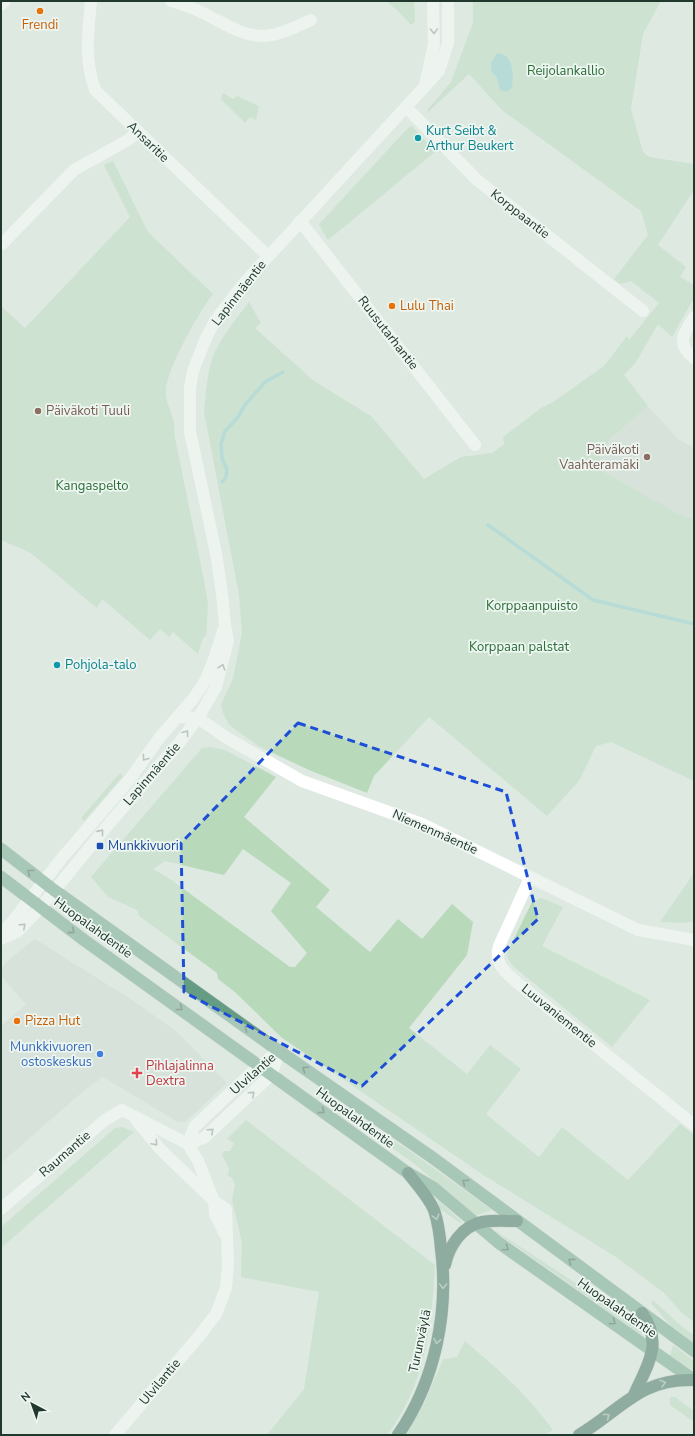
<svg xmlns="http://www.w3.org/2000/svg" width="695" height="1436" font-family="'Nunito Sans',sans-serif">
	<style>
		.built { fill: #cdd9d1 }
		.green { fill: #b8dabb; fill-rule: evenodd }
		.water { fill: #88cdcb }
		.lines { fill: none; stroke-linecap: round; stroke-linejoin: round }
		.stream { stroke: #88cdcb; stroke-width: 3.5 }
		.primary-casing { stroke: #bcc3c0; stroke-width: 13 }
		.motorway-casing { stroke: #bcc3c0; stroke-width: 13 }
		.minor { stroke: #fff; stroke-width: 12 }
		.tertiary { stroke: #fff; stroke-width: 12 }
		.primary { stroke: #649d84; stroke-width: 12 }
		.motorway { stroke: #2e634e; stroke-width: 12 }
		.oneway { stroke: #909c96 }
		.oneway2 { stroke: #345647 }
		.oneway3 { stroke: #8eaca0 }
		.marked { fill: none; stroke: #1d4ed8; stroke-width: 3; stroke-dasharray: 8 5; stroke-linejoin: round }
		.food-dot { fill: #e8710a; stroke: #eef6f1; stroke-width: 1.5 }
		.culture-dot { fill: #0f9aa8; stroke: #eef6f1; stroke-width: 1.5 }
		.education-dot { fill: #8d6e63; stroke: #eef6f1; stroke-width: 1.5 }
		.transit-dot { fill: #1a4fb4; stroke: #eef6f1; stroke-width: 1.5 }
		.shop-dot { fill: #3f7fe0; stroke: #eef6f1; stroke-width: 1.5 }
		.health-dot { fill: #e0444e; stroke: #eef6f1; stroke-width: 1.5 }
		.labels { text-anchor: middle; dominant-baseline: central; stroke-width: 3.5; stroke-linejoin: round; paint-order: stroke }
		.food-label { font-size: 13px; fill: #c56008; stroke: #eef6f1; text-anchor: start }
		.park-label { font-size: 13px; fill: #2c6d3a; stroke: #eef6f1 }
		.culture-label { font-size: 13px; fill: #0d838f; stroke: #eef6f1; text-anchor: start }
		.street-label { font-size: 13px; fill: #20382d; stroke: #eef6f1 }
		.education-label { font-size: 13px; fill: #785e54; stroke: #eef6f1; text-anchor: start }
		.transit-label { font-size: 13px; fill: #164399; stroke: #eef6f1; text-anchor: start }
		.shop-label { font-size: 13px; fill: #366cbe; stroke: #eef6f1; text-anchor: end }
		.health-label { font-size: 13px; fill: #be3a42; stroke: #eef6f1; text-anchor: start }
	</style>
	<rect width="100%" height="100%" fill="#dee9e2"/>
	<path class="built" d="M648,406L678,439L694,448V523L595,467L610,439Z
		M35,939L132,1000L176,1031L227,1083L185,1122H178L103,1077L87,1088L1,1163V1026L26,1005L2,977V969L6,962Z"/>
	<path class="green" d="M386,1H414L415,22L411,25L399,12Z
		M473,1H661L643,34L631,109L643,152L649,157L694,164V190L658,245L686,267L680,277L694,285V298L672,337L658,324L636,362L624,375L648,406L610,439L595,467L677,513L694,520V781L611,742L596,746L579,781L547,816L429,717L374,776L367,793L309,770L258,746L229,725L223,713L221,705L233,678L242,633L239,595L204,412C206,394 207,373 213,356C222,336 236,319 249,302L261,323L255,328L314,381L371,416L424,479L461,457L492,453L504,444L503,437L541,408L553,402L604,366L627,336L629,340L659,303L631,281L620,284L614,279L648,235L641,211L503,111L469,74L427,113L428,109L451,82L473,23Z
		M223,93L233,99L237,96L259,106L256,120L250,117L245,123L221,99Z
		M412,126L435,152L328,240L319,225L321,222L408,128Z
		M113,161L148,232L213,294C199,312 167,368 166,390C165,401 171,410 173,419C175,425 174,432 175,438L204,580L208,604L206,636L203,638L198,654L173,632L169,637L160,629L150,640L102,599L97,608L31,553L1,540V306L25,328L130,217L104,165Z
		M211,747L225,750L276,777L244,817L330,890L316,907L370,952L398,919L422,939L452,904L473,922L467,955L409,1028L467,1074L490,1045L521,1069L486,1114L539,1157L562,1127L628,1180L680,1124L694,1135V1322L683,1314L663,1292L616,1257L485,1176L281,1037L236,993L218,979L217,973L139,916L137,910L108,897L91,877L202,748ZM243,849L291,883L271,911L307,953L295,967H290L170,879L153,869L165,861L224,875Z
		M120,773L123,776L84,821L81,818Z
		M694,873V921L684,923L660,922Z
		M541,898L563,907L542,946L650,1000L612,1047L514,967L508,959L507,953L532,902Z
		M246,1120L435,1265C432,1325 425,1386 387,1435H267L304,1389L319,1292L241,1277L242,1243L232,1200L235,1185L232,1178L228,1176L229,1168L222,1155L224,1151H230L234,1143L227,1139Z
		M358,1120L407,1149L492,1210L475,1216L416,1165L356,1122Z
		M122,1127L134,1132L1,1248V1227L115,1128Z
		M438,1201H439L463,1223H460L440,1209Z
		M496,1231L640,1325L643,1336L496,1232Z
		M653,1300L680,1325L694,1335V1343L671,1326L651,1303Z
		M465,1341C499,1370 526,1393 553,1430L544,1435H406L424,1404L443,1359L457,1357Z
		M673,1345L694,1361V1371L670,1356Z
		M670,1397H675L694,1411V1422L670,1405Z"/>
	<path class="water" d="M497,53C514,54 514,75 512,88L506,92L500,90L497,78L491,71V63Z"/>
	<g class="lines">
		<path class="stream" d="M222,482L226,477L227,470L222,458L221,444L225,431L239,416L244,406L265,382L283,372
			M488,525L593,600L694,624"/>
		<defs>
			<path id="primary" d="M1,849L54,890L279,1051L433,1158L694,1351
				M1,877L84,940L408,1173L434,1188L499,1243L694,1380"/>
			<path id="motorway" d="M445,1265C449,1246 462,1226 482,1222C493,1220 506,1221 517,1221
				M634,1395C647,1365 664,1344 642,1313
				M398,1435C435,1381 449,1313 441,1249C440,1236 438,1222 434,1210C428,1196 417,1185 408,1173
				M579,1435C621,1410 640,1378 694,1380"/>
		</defs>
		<use href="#primary" class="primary-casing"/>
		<use href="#motorway" class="motorway-casing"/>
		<path class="minor" d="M91,1C88,34 84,58 95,90L268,256
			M171,1C182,4 193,8 203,13C224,23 240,36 265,36C281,35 297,26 311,20
			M1,5L5,1
			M406,107L477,180L643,311
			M300,221L475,445
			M1,245L74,170L128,140L138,132
			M694,317C684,334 675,343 694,358
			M179,717L198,718L227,738L302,781L422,824L638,930L689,939L694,941
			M530,878L499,946C493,964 507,974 520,985L694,1125
			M136,1120L161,1150L214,1201
			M1,1209L105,1120L122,1110L188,1144"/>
		<path class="tertiary" d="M425,85L434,44L433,1
			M1,936L62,858L130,779L160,737L193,699L205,681L213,662L225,625
			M1,939L17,932L41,907L108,825L179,743L198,718L216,687L228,641L225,625L222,594L216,553L190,432V388L193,371L206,338L215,321L244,283L439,71L448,43V1
			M188,1144L204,1138L272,1074L279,1051
			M188,1144L194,1127L259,1066L279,1051
			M188,1144L198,1161L214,1201L215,1214L225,1234
			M115,1435L200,1335L216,1314L226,1288L228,1264L226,1209L214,1201"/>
		<use href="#primary" class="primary"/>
		<use href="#motorway" class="motorway"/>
	</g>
	<defs><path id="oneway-chevron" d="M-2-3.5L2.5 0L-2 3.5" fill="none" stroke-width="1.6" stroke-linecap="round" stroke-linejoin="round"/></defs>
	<g class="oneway">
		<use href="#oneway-chevron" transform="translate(434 31) rotate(88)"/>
		<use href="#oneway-chevron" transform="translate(222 667) rotate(-73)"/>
		<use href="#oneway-chevron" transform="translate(186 733) rotate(-53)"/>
		<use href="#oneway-chevron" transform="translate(145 758) rotate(126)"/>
		<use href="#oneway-chevron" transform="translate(101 832) rotate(-51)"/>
		<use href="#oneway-chevron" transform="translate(23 926) rotate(-42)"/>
		<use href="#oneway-chevron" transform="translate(252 1094) rotate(-42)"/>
		<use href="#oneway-chevron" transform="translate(211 1131) rotate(-42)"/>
		<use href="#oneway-chevron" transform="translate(155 1143) rotate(49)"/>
	</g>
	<g class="oneway2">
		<use href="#oneway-chevron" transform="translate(30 872) rotate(-143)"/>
		<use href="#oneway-chevron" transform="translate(72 931) rotate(36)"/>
		<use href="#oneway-chevron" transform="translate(180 1008) rotate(36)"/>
		<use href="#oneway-chevron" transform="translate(247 1028) rotate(-144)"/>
		<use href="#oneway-chevron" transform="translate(305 1069) rotate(-145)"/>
		<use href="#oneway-chevron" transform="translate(322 1111) rotate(36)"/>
		<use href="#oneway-chevron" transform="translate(465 1182) rotate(-143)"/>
		<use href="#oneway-chevron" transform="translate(506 1248) rotate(35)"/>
		<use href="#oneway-chevron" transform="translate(571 1261) rotate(-144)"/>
		<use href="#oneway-chevron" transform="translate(613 1322) rotate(35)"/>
	</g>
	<g class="oneway3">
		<use href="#oneway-chevron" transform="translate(436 1217) rotate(75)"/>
		<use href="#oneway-chevron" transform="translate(443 1286) rotate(92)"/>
		<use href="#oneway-chevron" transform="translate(437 1341) rotate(101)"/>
		<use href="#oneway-chevron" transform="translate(663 1383) rotate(-17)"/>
		<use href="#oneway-chevron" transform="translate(607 1416) rotate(-38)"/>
	</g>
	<path d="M0 0H695V1436H0ZM298,723L506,792L538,919L362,1086L184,992L181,843Z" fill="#dee9e2" fill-opacity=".55" fill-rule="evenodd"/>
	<path class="marked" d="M298,723L506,792L538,919L362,1086L184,992L181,843Z"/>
	<g class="food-dot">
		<circle cx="40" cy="11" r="4"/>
		<circle cx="392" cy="306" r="4"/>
		<circle cx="17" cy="1021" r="4"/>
	</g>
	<g class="culture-dot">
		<circle cx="418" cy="138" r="4"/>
		<circle cx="57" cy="665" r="4"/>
	</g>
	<g class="education-dot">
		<circle cx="38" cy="411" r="4"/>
		<circle cx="647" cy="457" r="4"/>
	</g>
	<rect class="transit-dot" x="96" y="842" width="8" height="8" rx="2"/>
	<circle class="shop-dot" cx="100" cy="1054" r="4"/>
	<path class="health-dot" d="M135 1067h4v4h4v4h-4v4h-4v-4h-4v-4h4z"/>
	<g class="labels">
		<g class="food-label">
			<text x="40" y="25" text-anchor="middle">Frendi</text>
			<text x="400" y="306">Lulu Thai</text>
			<text x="25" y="1021">Pizza Hut</text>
		</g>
		<g class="park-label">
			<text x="566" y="71">Reijolankallio</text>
			<text x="92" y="486">Kangaspelto</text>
			<text x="532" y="606">Korppaanpuisto</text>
			<text x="519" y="647">Korppaan palstat</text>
		</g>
		<g class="culture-label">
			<text x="426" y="131">Kurt Seibt &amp;<tspan x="426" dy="15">Arthur Beukert</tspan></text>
			<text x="65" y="665">Pohjola-talo</text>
		</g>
		<g class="street-label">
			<text transform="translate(148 142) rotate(44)">Ansaritie</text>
			<text transform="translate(520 214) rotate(38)">Korppaantie</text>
			<text transform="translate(239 293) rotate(-52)">Lapinmäentie</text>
			<text transform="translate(388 333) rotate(52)">Ruusutarhantie</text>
			<text transform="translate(152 774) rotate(-49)">Lapinmäentie</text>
			<text transform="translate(435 832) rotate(24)">Niemenmäentie</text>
			<text transform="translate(93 928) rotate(36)">Huopalahdentie</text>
			<text transform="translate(559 1016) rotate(39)">Luuvaniementie</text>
			<text transform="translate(253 1074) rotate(-41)">Ulvilantie</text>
			<text transform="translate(355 1118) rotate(36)">Huopalahdentie</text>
			<text transform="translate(65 1154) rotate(-41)">Raumantie</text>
			<text transform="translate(617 1308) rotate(35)">Huopalahdentie</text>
			<text transform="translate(420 1341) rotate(-78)">Turunväylä</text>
			<text transform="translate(160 1382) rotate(-50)">Ulvilantie</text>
		</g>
		<g class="education-label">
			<text x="46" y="411">Päiväkoti Tuuli</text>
			<text x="639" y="450" text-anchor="end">Päiväkoti<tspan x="639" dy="15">Vaahteramäki</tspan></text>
		</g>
		<g class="transit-label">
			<text x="108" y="846">Munkkivuori</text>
		</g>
		<g class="shop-label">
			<text x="92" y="1047">Munkkivuoren<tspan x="92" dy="15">ostoskeskus</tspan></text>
		</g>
		<g class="health-label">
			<text x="146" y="1066">Pihlajalinna<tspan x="146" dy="15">Dextra</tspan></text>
		</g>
	</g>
	<rect width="695" height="1436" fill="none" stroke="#20382d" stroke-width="4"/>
	<g transform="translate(32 1404) rotate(319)" stroke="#eef6f1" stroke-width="3" paint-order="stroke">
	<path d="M0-3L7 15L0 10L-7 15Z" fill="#20382d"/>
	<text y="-6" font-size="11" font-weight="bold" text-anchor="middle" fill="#20382d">N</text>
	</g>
</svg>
